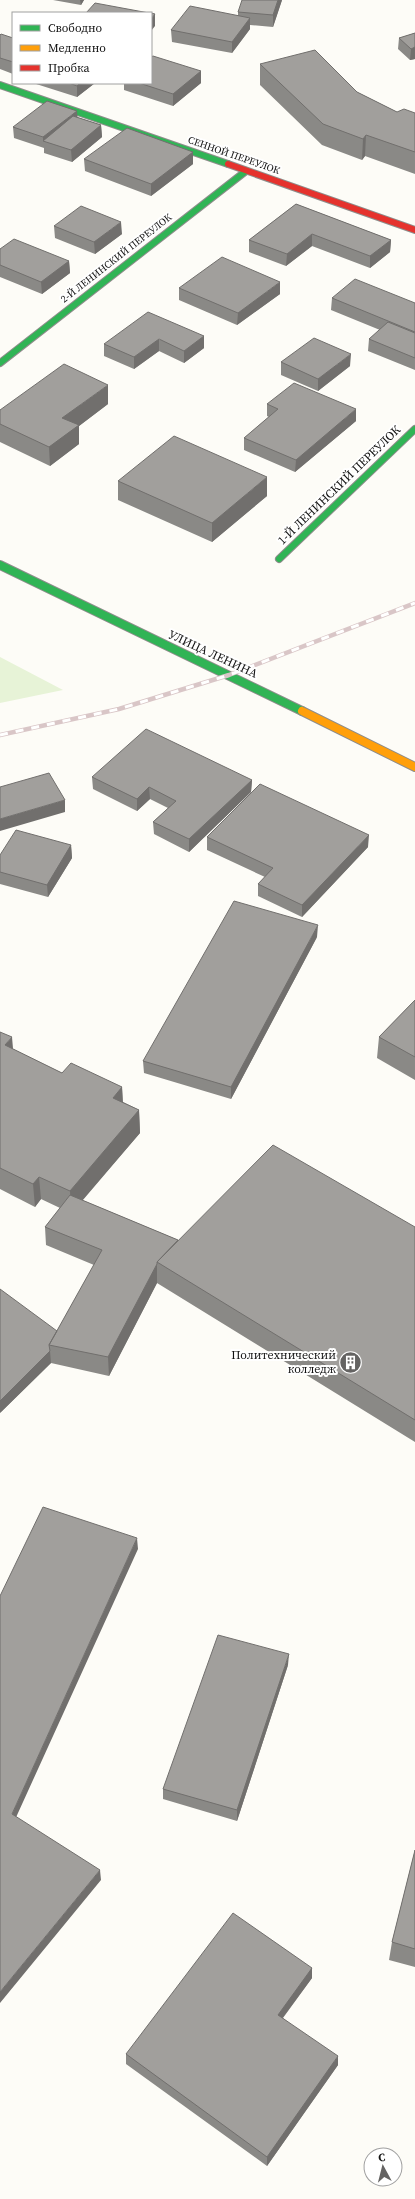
<svg xmlns="http://www.w3.org/2000/svg" width="415" height="2199" font-family="'Source Serif 4',serif">
	<style>
		.green { fill: #e7f3d7 }
		.lines { fill: none; stroke-linecap: round; stroke-linejoin: round }
		.fast-far1-casing { stroke: #8e8d8b; stroke-width: 8 }
		.fast-casing { stroke: #8e8d8b; stroke-width: 10 }
		.slow-casing { stroke: #8e8d8b; stroke-width: 10 }
		.jam-casing { stroke: #8e8d8b; stroke-width: 8 }
		.fast-far1 { stroke: #30b455; stroke-width: 6 }
		.fast { stroke: #30b455; stroke-width: 8 }
		.slow { stroke: #ff9f0a; stroke-width: 8 }
		.jam { stroke: #e5322d; stroke-width: 6 }
		.rail-casing { stroke: #d9c6c7; stroke-width: 4.5 }
		.rail { stroke: #fff; stroke-width: 3; stroke-dasharray: 8; stroke-linecap: butt }
		.wall { fill: #8a8986 }
		.shaded-wall { fill: #716f6d }
		.building { fill: #a19f9c; stroke: #716f6d }
		.labels { text-anchor: middle; dominant-baseline: central; stroke-width: 4; stroke-linejoin: round; paint-order: stroke }
		.far-street-label { font-size: 10px; fill: #111; stroke: #fff }
		.street-label { font-size: 12px; fill: #111; stroke: #fff }
		.poi-label { font-size: 12px; fill: #111; stroke: #fff; text-anchor: end }
	</style>
	<rect width="100%" height="100%" fill="#fdfcf7"/>
	<path class="green" d="M0,657L63,690L0,703Z"/>
	<g class="lines">
		<defs>
			<path id="fast-far1" d="M0,85L228,164
				M0,363L246,171
				M279,559L415,429"/>
			<path id="fast" d="M0,565L302,711"/>
			<path id="slow" d="M302,711L415,767"/>
			<path id="jam" d="M228,164L415,230"/>
		</defs>
		<use href="#fast-far1" class="fast-far1-casing"/>
		<use href="#fast" class="fast-casing"/>
		<use href="#slow" class="slow-casing"/>
		<use href="#jam" class="jam-casing"/>
		<use href="#fast-far1" class="fast-far1"/>
		<use href="#fast" class="fast"/>
		<use href="#slow" class="slow"/>
		<use href="#jam" class="jam"/>
		<defs>
			<path id="rail" d="M0,735L119,709L229,675L415,603"/>
		</defs>
		<use href="#rail" class="rail-casing"/>
		<use href="#rail" class="rail"/>
	</g>
	<path class="wall" d="M53,0H84L81,5Z
		M282,0L273,27L250,25V29L232,53L172,42L171,30L238,15V12Z
		M415,33V59L410,60L398,49L399,38Z
		M0,35L13,38V74L0,69Z
		M260,64L357,92L397,112L415,113V174L365,156L362,160L322,145L260,85Z
		M201,71V83L173,106L124,90V83H151Z
		M33,83H95L77,97Z
		M77,117L101,125L102,137L72,162L44,153V148L14,138L13,127Z
		M193,152V164L151,196L85,171L84,159Z
		M296,204L391,240L390,252L370,268L312,246L286,266L249,252V240Z
		M54,226L122,234L95,254L55,238Z
		M0,249L69,261L70,273L42,294L0,277Z
		M179,288L280,294L237,325L179,300Z
		M332,298L415,303V370L368,351L369,339L380,330L331,310Z
		M204,336V348L184,363L159,351L134,369L104,356V344Z
		M281,362L350,366L318,391L281,375Z
		M108,404L79,426V444L50,466L0,442V410Z
		M267,404L356,421L295,472L244,450V438L269,417L267,416Z
		M118,481L267,496L212,542L118,500Z
		M92,777L252,780L251,792L189,852L154,834L153,822L168,808L150,799L137,811L93,789Z
		M207,837L368,847L302,917L258,896V884L265,877L207,850Z
		M71,845L72,858L48,897L0,884V855Z
		M317,937L231,1099L144,1073L143,1061Z
		M415,1000V1080L377,1058L379,1037Z
		M0,1032L13,1049L62,1073L122,1087L123,1102L139,1110L140,1133L82,1200L178,1240L415,1227V1442L157,1283L109,1376L51,1363L0,1413L57,1331L94,1265L46,1245L45,1227L60,1208L41,1199L35,1207L0,1189Z
		M288,1665L237,1821L163,1799V1789Z
		M415,1850V1967L389,1960L392,1942Z
		M312,1968V1978L283,2018L338,2065L267,2166L126,2064V2054Z"/>
	<path class="shaded-wall" d="M80,0H84L81,5Z
		M278,0H282L273,27V15Z
		M155,14V26L151,31V19Z
		M250,18V29L232,53V42Z
		M415,47V59L410,60L411,49Z
		M201,71V83L173,106V94Z
		M80,83H95L77,97V86Z
		M77,111L78,123L43,141V149V137Z
		M101,125L102,137L72,162L71,150Z
		M366,135L365,156L362,160L363,139Z
		M193,152V164L151,196V184Z
		M121,222L122,234L95,254L94,242Z
		M312,234V246L286,266L287,254Z
		M391,240L390,252L370,268V256Z
		M69,261L70,273L42,294L41,282Z
		M280,282V294L237,325L238,313Z
		M204,336V348L184,363V351Z
		M159,339V351L134,369V357Z
		M351,354L350,366L318,391V379Z
		M108,385V404L79,426V444L50,466L49,447L62,418Z
		M356,409V421L295,472L296,460Z
		M267,477V496L212,542V523Z
		M252,780L251,792L189,852V839Z
		M149,787L150,799L137,811V799Z
		M65,800V812L0,831V819Z
		M369,835L368,847L302,917V905Z
		M71,845L72,858L48,897L47,885Z
		M318,925L317,937L231,1099V1087Z
		M12,1037L14,1060L5,1045Z
		M122,1087L123,1109L113,1098Z
		M139,1110L140,1133L71,1214L70,1191Z
		M39,1177L41,1199L35,1207L33,1184Z
		M157,1264V1283L109,1376L108,1357Z
		M50,1351L51,1363L0,1413V1401Z
		M137,1538L138,1549L13,1824L12,1814Z
		M289,1654L288,1665L237,1821V1810Z
		M100,1870L101,1880L0,2003V1992Z
		M312,1968V1978L278,2024V2015Z
		M338,2056V2065L267,2166V2157Z"/>
	<path class="building" d="M242,0H278L273,15L238,12Z
		M95,3L149,13H86Z
		M190,6L250,18L232,42L171,30Z
		M151,13L155,14L151,19Z
		M415,33V47L411,49L399,38Z
		M1,34L13,38V62L0,58V35Z
		M315,50L357,92L397,112L404,109L415,113V152L366,135L363,139L323,124L260,64Z
		M153,56L201,71L173,94L139,83H151V57Z
		M69,83H80L77,86Z
		M47,101L77,111L43,137L13,127Z
		M73,116L101,125L71,150L43,141Z
		M127,128L193,152L151,184L84,159Z
		M296,204L391,240L370,256L312,234L287,254L249,240Z
		M81,206L121,222L94,242L54,226Z
		M14,239L69,261L41,282L0,265V249Z
		M222,257L280,282L238,313L179,288Z
		M355,279L415,303V332L332,298Z
		M148,312L204,336L184,351L159,339L134,357L104,344Z
		M388,322L415,333V358L369,339Z
		M314,338L351,354L318,379L281,362Z
		M64,364L108,385L62,418L79,425L49,447L0,424V410Z
		M294,383L356,409L296,460L244,438L278,409L267,404Z
		M174,436L267,477L212,523L118,481Z
		M146,729L252,780L189,839L153,822L176,801L149,787L137,799L92,777Z
		M49,773L65,800L0,819V787Z
		M260,784L369,835L302,905L258,884L273,868L207,837Z
		M16,830L71,845L47,885L0,872V855Z
		M234,901L318,925L231,1087L143,1061Z
		M415,1000V1057L379,1037Z
		M0,1032L12,1037L5,1045L62,1073L71,1063L122,1087L113,1098L139,1110L70,1191L39,1177L33,1184L0,1168Z
		M273,1145L415,1227V1420L157,1262Z
		M70,1195L178,1240L157,1262V1264L108,1357L49,1345L102,1250L45,1227Z
		M0,1289L57,1331L49,1345L50,1351L0,1401Z
		M43,1507L137,1538L12,1814L100,1870L0,1992V1596Z
		M218,1635L289,1654L237,1810L163,1789Z
		M415,1850V1949L392,1942Z
		M233,1913L312,1968L278,2015L338,2056L267,2157L126,2054Z"/>
	<defs>
		<symbol id="building-disc" viewBox="-11 -11 22 22"><circle r="9.5" fill="#646362" stroke="#fff"/><path d="M-4-6H4V6H1V3H-1V6H-4ZM-2.5-4.3h1.7v1.8h-1.7ZM.8-4.3h1.7v1.8H.8ZM-2.5-1h1.7V.8h-1.7ZM.8-1h1.7V.8H.8Z" fill="#fff"/></symbol>
	</defs>
	<g fill-rule="evenodd">
		<use href="#building-disc" x="338" y="1350" width="25" height="25"/>
	</g>
	<g class="labels">
		<g class="far-street-label">
			<text transform="translate(234 155) rotate(19)">СЕННОЙ ПЕРЕУЛОК</text>
			<text transform="translate(116 258) rotate(-38)">2-Й ЛЕНИНСКИЙ ПЕРЕУЛОК</text>
		</g>
		<g class="street-label">
			<text transform="translate(339 485) rotate(-44)">1-Й ЛЕНИНСКИЙ ПЕРЕУЛОК</text>
			<text transform="translate(213 654) rotate(25)">УЛИЦА ЛЕНИНА</text>
		</g>
		<g class="poi-label">
			<text x="336" y="1355">Политехнический<tspan x="336" dy="14">колледж</tspan></text>
		</g>
	</g>
	<rect x="12" y="12" width="140" height="72" fill="#ffffff" stroke="#a0a0a0"/>
	<rect x="20" y="25" width="20" height="6" fill="#30b455" stroke="#a0a0a0"/>
	<text x="48" y="32" font-size="12" fill="#111111">Свободно</text>
	<rect x="20" y="45" width="20" height="6" fill="#ff9f0a" stroke="#a0a0a0"/>
	<text x="48" y="52" font-size="12" fill="#111111">Медленно</text>
	<rect x="20" y="65" width="20" height="6" fill="#e5322d" stroke="#a0a0a0"/>
	<text x="48" y="72" font-size="12" fill="#111111">Пробка</text>
	<g transform="translate(383 2167) rotate(353)"><circle r="19" fill="#ffffff" stroke="#a0a0a0"/>
	<path d="M0-3L7 15L0 10L-7 15Z" fill="#646362"/>
	<text y="-6" font-size="11" font-weight="bold" text-anchor="middle" fill="#111111">С</text>
	</g>
</svg>
